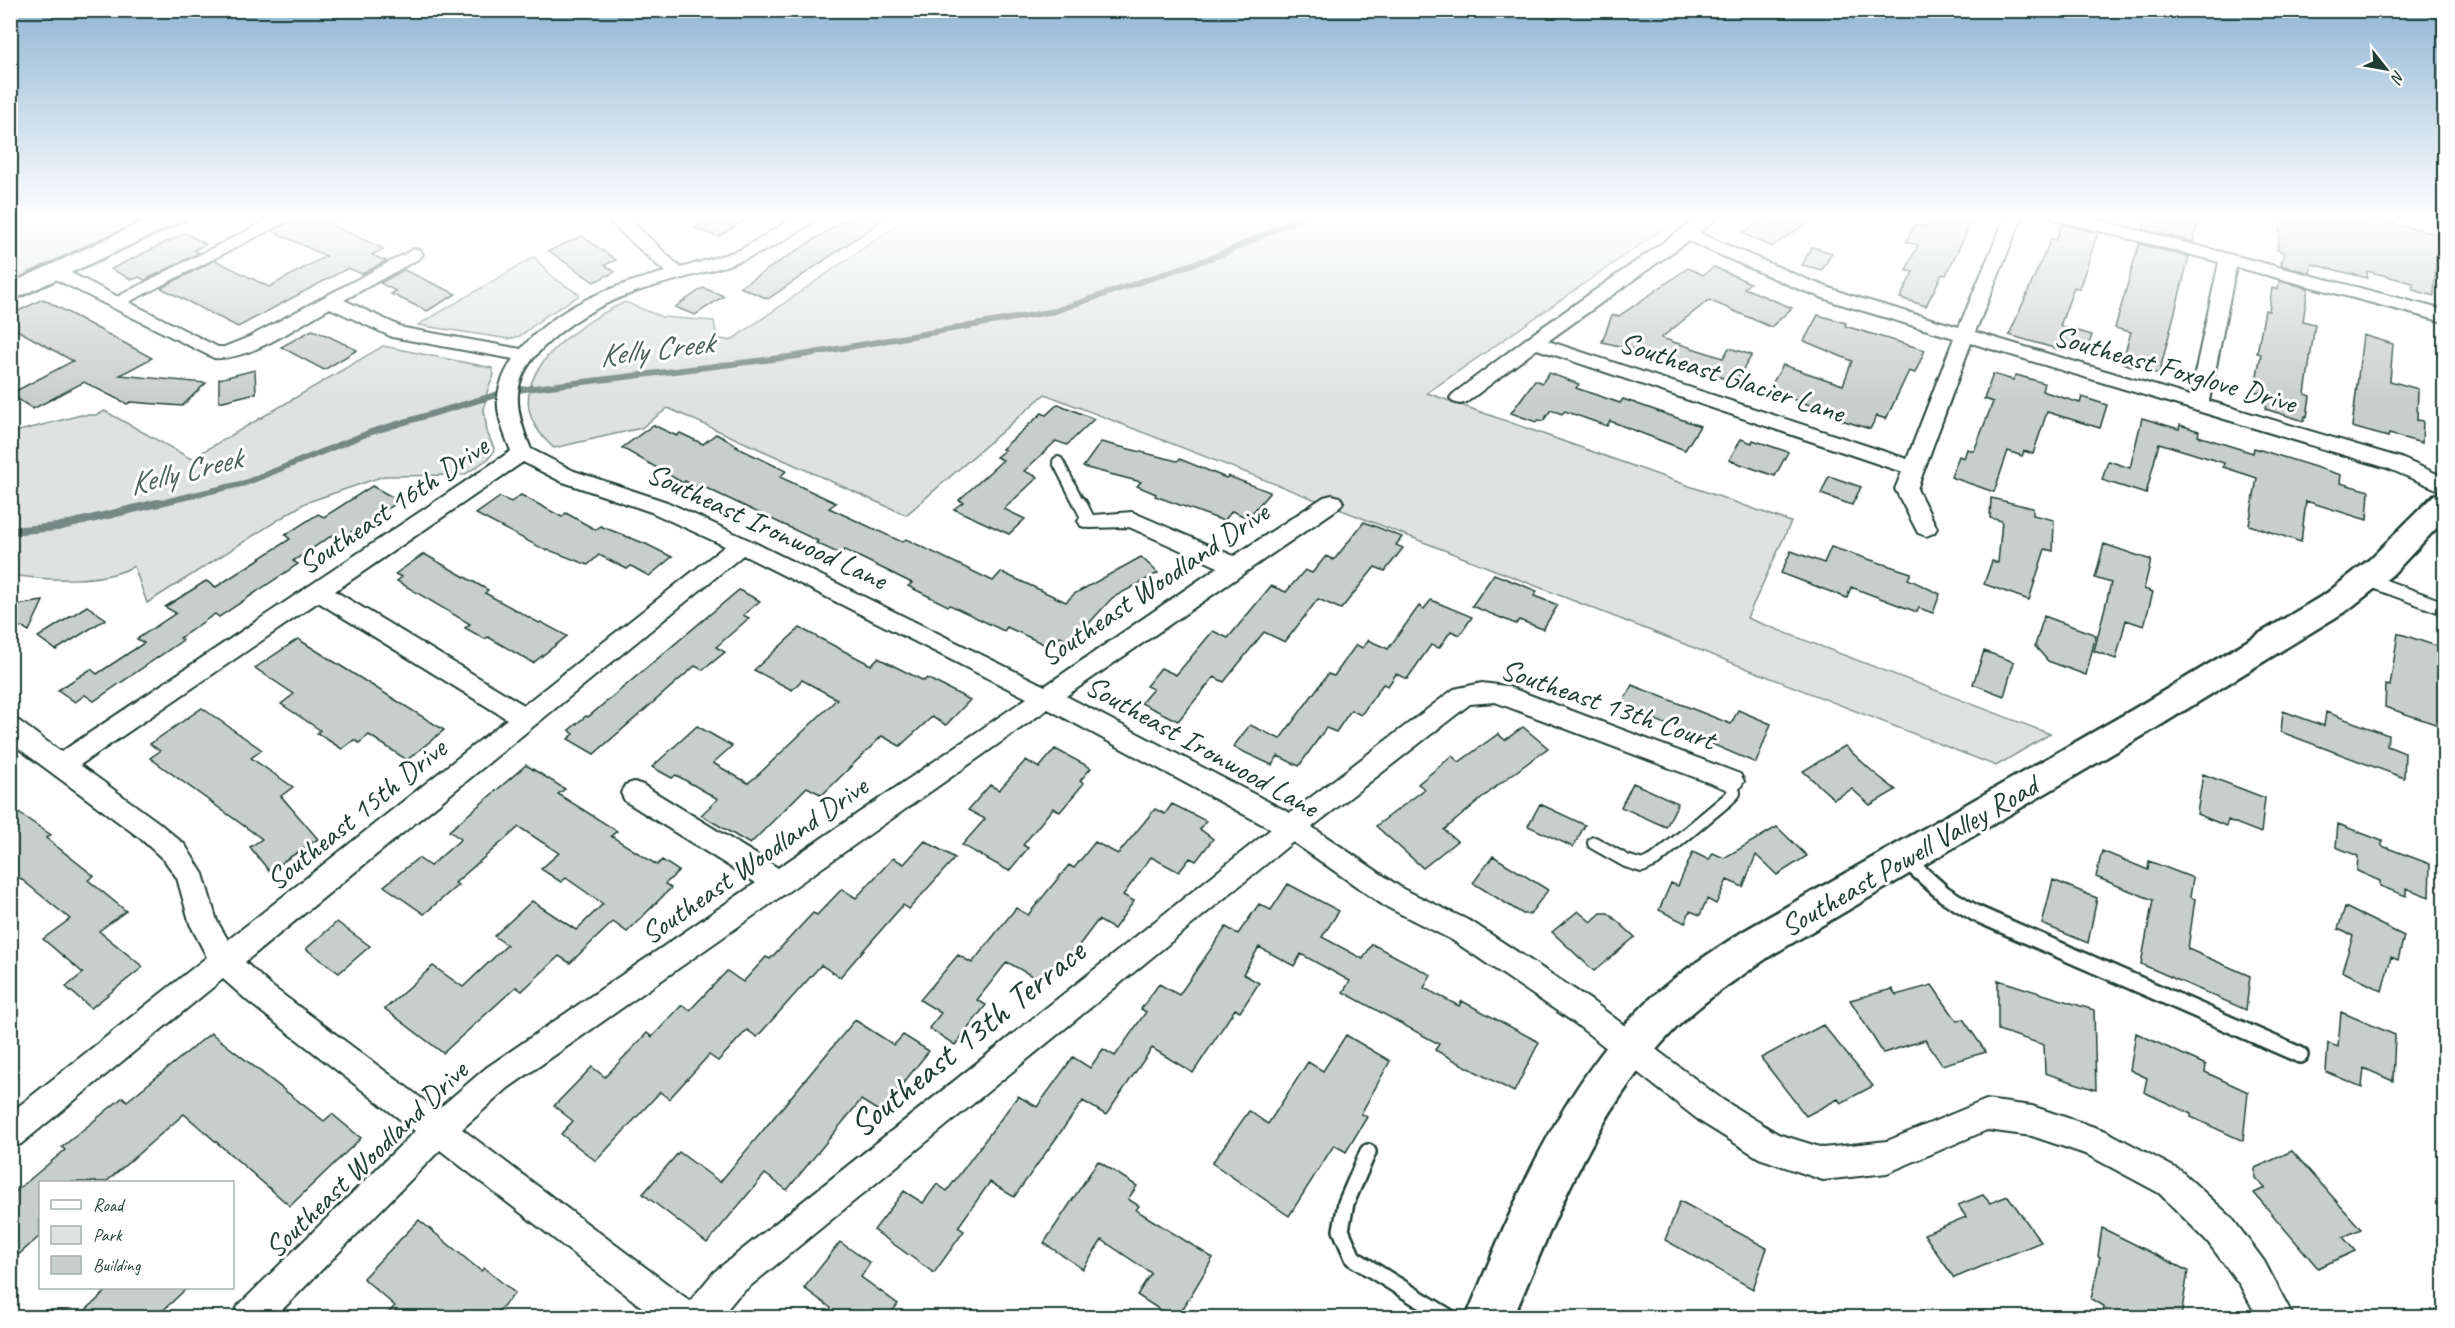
<svg xmlns="http://www.w3.org/2000/svg" width="2455" height="1328" font-family="Caveat,sans-serif">
	<style>
		.green { fill: #dee3e2; stroke: #7e908b; stroke-width: 1.5 }
		.lines { fill: none; stroke-linecap: round; stroke-linejoin: round }
		.stream-far1 { stroke: #758883; stroke-width: 6 }
		.stream { stroke: #758883; stroke-width: 8 }
		.building { fill: #c7cfcc; stroke: #1f3d34; stroke-width: 1.5 }
		.lane-far2-casing { stroke: #1f3d34; stroke-width: 14 }
		.lane-far1-casing { stroke: #1f3d34; stroke-width: 16 }
		.lane-casing { stroke: #1f3d34; stroke-width: 20 }
		.street-casing { stroke: #1f3d34; stroke-width: 4 }
		.secondary-casing { stroke: #1f3d34; stroke-width: 5 }
		.lane-far2 { stroke: #fff; stroke-width: 10 }
		.lane-far1 { stroke: #fff; stroke-width: 12 }
		.lane { stroke: #fff; stroke-width: 15 }
		.street { fill: #fff; fill-rule: evenodd }
		.secondary { fill: #fff; fill-rule: evenodd }
		.labels { text-anchor: middle; dominant-baseline: central; stroke-width: 6; stroke-linejoin: round; paint-order: stroke }
		.street-label { font-size: 30px; fill: #1f3d34; stroke: #fff }
		.water-label { font-size: 32px; font-style: italic; fill: #4a625b; stroke: #fff }
		.near-street-label { font-size: 36px; fill: #1f3d34; stroke: #fff }
	</style>
	<rect width="100%" height="100%" fill="#fff"/>
	<filter id="ink" filterUnits="userSpaceOnUse"><feTurbulence type="fractalNoise" baseFrequency=".0167" numOctaves="2"/><feDisplacementMap in="SourceGraphic" scale="12" xChannelSelector="R" yChannelSelector="G"/><feConvolveMatrix kernelMatrix="1 2 1 2 8 2 1 2 1" color-interpolation-filters="sRGB"/></filter>
	<g filter="url(#ink)">
		<path class="green" d="M10,215H159L110,238L105,236L11,281Z
			M911,215H1683L1427,393L1791,522L1747,618L2050,734L1996,766L1045,394L906,515L668,408L641,428L554,448C485,387 571,327 625,302L662,317L714,321L717,338L730,341Z
			M534,257L554,278L580,295L547,315L520,336L509,339L418,325Z
			M383,346L492,368L494,375L487,392L484,409L487,432L494,448L493,453L488,459L464,475L384,476L305,503L147,603L134,566C103,584 45,580 11,575V433L81,415H96L105,411L191,459Z"/>
		<g class="lines">
			<path class="stream-far1" d="M152,505L245,483L371,432L509,391L797,356L1055,311L1222,254L1306,215"/>
			<path class="stream" d="M10,531L57,527L158,503"/>
		</g>
		<path class="building" d="M295,215H348L330,224L384,249L372,255L386,261L362,274L348,268L238,327L161,288L215,260L269,287L326,256L272,231L292,221Z
			M715,215H753L718,237L695,228Z
			M852,215H890L768,299L740,287Z
			M1769,215H1818L1772,247L1742,233Z
			M1932,215H1975L1946,275L1942,274L1926,306L1900,298L1913,272L1906,270L1918,245L1906,242L1915,224L1926,227Z
			M2148,215H2184L2199,219L2193,242L2143,229Z
			M2282,215H2359L2437,234L2434,296L2413,290V283L2367,271V278L2312,264L2310,273L2281,265L2284,252L2277,250Z
			M2062,224L2098,233L2079,289L2074,287L2060,326L2092,335L2086,353L2062,346L2061,350L2009,335L2051,239L2056,240Z
			M185,233L206,244L194,250L199,253L145,280L139,277L132,280L111,269Z
			M582,236L616,260L605,265L615,272L594,282L549,251Z
			M2139,244L2189,257L2159,374L2122,363L2131,332L2115,328Z
			M1812,247L1832,253L1822,270L1802,265Z
			M1714,267L1750,283L1744,288L1792,308L1771,327L1709,300L1661,338L1723,358L1729,348L1752,355L1735,382L1677,363L1679,360L1602,342L1612,315L1619,316L1688,268L1703,275Z
			M404,270L456,294L427,311L391,294L396,291L380,283Z
			M2279,281L2308,288L2303,321L2315,324L2305,394L2310,396L2307,417L2305,416L2304,421L2265,409L2268,395L2254,391L2261,354L2257,353L2265,310L2269,311L2272,288L2278,290Z
			M703,288L724,296L695,315L675,307Z
			M43,299L152,358L120,375L206,383L182,406L131,402L127,404L84,382L33,409L10,394L73,361L10,326V315Z
			M1818,315L1846,323L1845,326L1925,350L1915,373L1909,371L1886,419L1877,416L1870,429L1835,418L1837,414L1768,391L1783,365L1843,385L1852,361L1804,341Z
			M312,330L326,335L357,350L324,370L281,347Z
			M2363,335L2393,344L2390,381L2418,389L2417,420L2423,421L2422,443L2389,434L2388,437L2352,427Z
			M255,370L256,393L219,402V379Z
			M1549,373L1579,384L1576,388L1620,403L1623,399L1700,426L1685,450L1610,421L1607,426L1565,411L1562,414L1551,410L1543,421L1538,420L1536,422L1511,413L1535,380L1542,383Z
			M1993,374L2013,380L2016,375L2044,383L2042,391L2080,403L2082,397L2107,405L2100,428L2047,412L2033,454L2024,451L2022,456L2008,451L1994,492L1951,477L1959,456L1964,458L1967,449L1974,451L1993,402L1984,399Z
			M1058,404L1094,419L1067,445L1056,441L1024,471L1038,477L1004,509L1025,519L1009,534L954,509L963,502L959,500L1003,460L996,457L1005,450L1002,449L1042,413L1046,415Z
			M2142,418L2179,429L2180,425L2199,431L2198,436L2253,453L2254,448L2341,475L2340,483L2369,491L2367,520L2306,501L2301,542L2249,525L2257,478L2223,467L2224,463L2159,443L2146,494L2102,480L2108,461L2130,468Z
			M653,425L677,436L680,433L703,444L716,434L738,446L736,447L786,471L780,477L836,503L829,508L902,542L906,539L993,581L1001,572L1066,602L1074,594L1141,557L1158,573L1112,598L1072,642L1060,636L1050,647L1007,627L1004,631L950,605L948,606L908,586L912,583L845,550L840,554L816,543L818,541L706,488L703,491L685,481L683,483L622,448Z
			M1741,439L1752,443L1753,440L1788,452L1775,476L1729,460Z
			M1101,442L1177,461L1180,459L1226,478L1228,476L1270,492L1248,518L1232,511L1224,521L1155,496L1156,494L1137,486L1141,482L1083,467Z
			M1829,476L1861,487L1852,505L1821,494Z
			M372,486L400,501L342,538L334,534L293,561L298,564L219,617L215,614L180,638L183,640L94,701L85,695L75,702L58,690L91,669L97,674L144,643L137,639L176,613L165,607L206,581L216,587L290,539L285,535L318,514L324,517Z
			M521,495L562,517L566,513L596,530L600,526L646,544L672,557L649,576L631,566L627,569L599,555L588,565L549,550L547,551L476,514L500,497L511,502Z
			M1991,498L2033,508V515L2054,520L2053,551L2045,549L2029,600L1984,584L1992,561L1998,563L2002,521L1990,518Z
			M1364,522L1402,537L1396,545L1403,548L1385,571L1375,567L1341,609L1318,599L1285,642L1264,632L1224,682L1214,677L1178,721L1141,703L1153,689L1146,686L1161,668L1176,675L1213,631L1228,638L1271,586L1286,592L1305,570L1312,573L1326,556L1334,560Z
			M2104,544L2151,560L2144,589L2153,592L2144,626L2126,620L2116,659L2094,651L2111,583L2095,578Z
			M1831,547L1911,573L1908,579L1940,594L1933,613L1919,608L1917,612L1851,587L1847,598L1781,573L1791,551L1824,563Z
			M424,554L488,590L485,593L539,623L541,622L567,636L533,663L488,637L485,639L465,628L470,624L397,581L402,577L395,574Z
			M1494,574L1537,591L1534,596L1558,605L1543,629L1519,620L1516,624L1472,606Z
			M739,590L760,601L743,615L749,618L716,647L725,652L703,670L695,666L594,754L568,739L574,734L569,730L586,716L588,717Z
			M1431,600L1472,617L1460,635L1451,631L1439,648L1431,645L1407,679L1396,674L1388,686L1383,684L1361,715L1351,710L1336,732L1326,728L1299,766L1278,756L1272,765L1233,747L1250,725L1280,739L1328,674L1334,676L1356,645L1363,648L1368,640L1388,649L1419,606L1424,609Z
			M43,601L29,631L22,627L10,629V606Z
			M87,606L106,619L56,650L38,637Z
			M2044,616L2096,635L2086,675L2048,661L2035,646Z
			M800,628L871,665L878,658L924,681L927,678L970,700L946,725L932,717L900,746L882,736L822,795L807,787L750,844L701,815L718,799L676,775L672,778L652,767L697,726L732,746L713,763L748,783L759,774L837,699L802,680L792,690L754,670Z
			M2398,633L2445,649L2444,727L2385,707L2386,685L2390,686Z
			M298,639L336,663L444,730L407,760L369,735L359,743L354,740L342,749L317,733L320,730L281,704L294,694L255,668Z
			M1984,651L2014,662L2004,696L1973,684Z
			M1632,685L1731,724L1738,710L1771,724L1756,763L1621,705Z
			M202,708L262,750L251,758L293,787L281,796L318,839L269,871L250,847L262,839L150,758L160,751L150,744Z
			M2283,711L2324,726L2326,712L2388,735L2387,746L2405,753L2404,778L2281,732Z
			M1523,727L1548,748L1498,785L1444,830L1457,841L1423,868L1376,826L1425,789L1418,784L1452,756L1459,762L1498,734L1505,740Z
			M1845,746L1873,772L1896,790L1870,805L1852,789L1834,799L1803,771Z
			M1055,749L1091,768L1080,781L1084,783L1060,812L1053,808L1023,845L1028,848L1009,871L962,845L985,819L968,810L990,785L999,790L1026,760L1039,768Z
			M526,765L565,789L558,794L617,831L611,836L657,865L662,860L679,871L665,884L671,888L627,932L613,922L570,963L559,956L522,991L516,987L443,1053L385,1009L433,966L463,987L507,945L494,936L532,901L576,930L603,904L566,878L561,882L541,869L559,853L519,827L455,883L458,885L424,914L384,886L418,858L430,866L461,839L449,831Z
			M2203,774L2265,798L2261,833L2228,820L2226,826L2197,814Z
			M1633,783L1678,803L1666,827L1621,807Z
			M1172,804L1206,821L1200,829L1213,839L1196,861L1190,858L1179,872L1151,857L1123,895L1134,901L1114,929L1098,920L1065,964L1057,960L1041,981L1007,962L977,1000L986,1005L955,1045L929,1028L941,1013L920,1000L958,955L972,963L1016,908L1028,915L1069,865L1074,868L1095,842L1118,854L1155,809L1165,814Z
			M1540,804L1585,825L1573,847L1528,826Z
			M10,807L51,835L46,838L94,876L88,880L126,911L99,931L143,967L91,1008L66,987L83,973L43,939L70,919L10,870Z
			M2338,824L2382,841V846L2430,864L2429,897L2406,888V896L2380,886V881L2357,871L2358,856L2336,847Z
			M1777,827L1807,856L1777,875L1756,855L1743,887L1727,880L1716,904L1707,899L1700,915L1690,911L1685,923L1659,910L1671,883L1678,886L1693,852L1709,860L1713,853L1724,858Z
			M925,841L955,858L909,909L903,905L840,977L821,965L757,1037L747,1030L718,1061L709,1055L669,1099L660,1092L596,1161L561,1134L573,1121L554,1106L592,1067L605,1077L647,1033L652,1037L682,1005L690,1010L727,971L743,982L766,957L770,959L813,913L817,915L842,889L856,898L893,858L904,864Z
			M2102,851L2148,870L2149,861L2193,878L2190,897L2195,899L2188,949L2250,976L2246,1010L2141,964L2153,900L2096,877Z
			M1493,856L1548,890L1530,914H1523L1473,883Z
			M2053,880L2097,898L2088,943L2042,924Z
			M1288,884L1339,911L1322,937L1363,959L1372,944L1431,975L1424,988L1459,1006L1462,1001L1539,1042L1514,1092L1435,1050L1439,1044L1343,992L1350,981L1301,954L1294,966L1259,947L1243,974L1259,983L1240,1012L1235,1009L1193,1073L1152,1048L1106,1115L1083,1101L1014,1197L990,1182L958,1227L964,1231L934,1273L874,1230L904,1191L923,1203L937,1184L947,1191L1018,1096L1037,1107L1073,1057L1090,1068L1103,1049L1115,1056L1146,1012L1141,1009L1159,984L1179,995L1226,927L1238,934L1259,904L1271,910Z
			M2345,907L2404,936L2398,960L2391,957L2382,991L2342,971L2353,936L2338,929Z
			M1578,911L1591,922L1601,913H1608L1635,937L1594,971L1552,932Z
			M337,922L370,946L339,973L306,949Z
			M1998,980L2094,1010L2096,1090L2045,1073L2044,1045L1998,1030Z
			M1932,985L1957,1021L1963,1019L1986,1052L1942,1065L1925,1040L1883,1053L1850,1000L1892,989L1896,995Z
			M2341,1012L2395,1035L2393,1081L2364,1068L2362,1087L2326,1072L2328,1043L2338,1047Z
			M855,1020L894,1045L903,1035L929,1051L880,1112L861,1100L787,1190L765,1174L707,1243L643,1194L679,1152L720,1182Z
			M1823,1025L1873,1086L1841,1103L1838,1099L1806,1116L1761,1058Z
			M211,1033L324,1121L332,1114L361,1138L290,1206L184,1114L106,1182H40V1236L10,1262V1196L65,1150L62,1147L123,1097L127,1101Z
			M2136,1033L2206,1065L2205,1072L2248,1092L2243,1141L2191,1117V1114L2144,1092L2147,1078L2130,1070Z
			M1346,1035L1390,1061L1361,1114L1367,1117L1346,1152L1334,1145L1289,1216L1212,1163L1249,1111L1268,1124L1308,1062L1323,1071Z
			M2292,1151L2361,1229L2343,1237L2355,1251L2318,1268L2254,1193L2265,1188L2255,1178V1168Z
			M1098,1161L1137,1186L1128,1199L1139,1206L1136,1210L1213,1258L1178,1317H1171L1137,1295L1151,1273L1102,1240L1083,1269L1044,1243Z
			M1983,1195L1990,1203L2008,1196L2041,1242L1954,1278L1924,1234L1966,1217L1958,1205Z
			M1680,1201L1767,1248L1753,1289L1665,1240Z
			M419,1220L481,1271L484,1268L515,1293L493,1317H384L395,1306L363,1278Z
			M2102,1228L2188,1271L2181,1317H2103L2104,1306L2091,1299L2100,1257L2098,1256Z
			M840,1242L870,1263L861,1277L898,1304L888,1317H823L831,1308L804,1288Z
			M111,1287H188L156,1317H78Z"/>
		<g class="lines">
			<defs>
				<path id="lane-far2" d="M116,303L288,215
					M1058,462L1080,505"/>
				<path id="lane-far1" d="M1080,503L1089,521
					M2368,580L2444,608
					M1594,843L1626,861L1642,866L1655,860L1728,799L1734,793L1731,781
					M1906,859L1917,869"/>
				<path id="lane" d="M1915,868L1944,894L1975,913L2300,1055
					M1368,1152L1346,1203L1341,1230L1353,1258L1450,1318"/>
				<path id="street" d="M607,215H625L681,268L740,250L799,215H819C813,223 802,229 794,234C745,267 690,274 635,292C603,303 574,319 549,342C510,377 512,404 531,449L574,471L667,502L749,540L1045,686L1218,567L1129,527L1089,528L1081,526L1078,521L1081,516L1132,512L1234,556L1324,497L1332,495L1340,497L1343,502L1340,507L1066,696L1290,813L1454,689L1482,683L1506,686L1740,774L1744,781L1740,788L1731,791L1495,702L1470,704L1312,827L1403,889L1472,922L1592,1001L1723,1100L1778,1134L1823,1148L1887,1141L1986,1100L2032,1106L2106,1131L2181,1171L2231,1217L2264,1261L2294,1318H2258L2240,1285L2207,1241L2159,1193L2088,1155L2032,1136L1987,1130L1887,1173L1823,1180L1759,1158L1701,1122L1572,1021L1452,940L1383,905L1293,842L738,1296L720,1318H656L440,1150L274,1318H233L238,1306L415,1131L250,1003L223,979L21,1144L10,1148V1113L207,957L190,924L177,878L165,861L140,838L10,742V718L19,721L61,752L511,451C496,414 490,394 513,359L392,337L330,308C299,325 250,361 214,358L49,276L46,272L49,268H61L218,347H224L249,337L414,249L420,250L423,254L420,258L344,300L404,328L521,349C558,305 611,286 665,272L610,222ZM523,462L560,481L651,512L725,546L524,705L335,591ZM743,555L1027,698L778,868L643,785L634,782L625,785L621,793L625,801L756,883L486,1068L437,1110L270,985L245,962ZM318,602L507,719L228,940L217,921L203,874L185,845L158,822L80,765ZM1048,709L1271,829L714,1272L690,1301L462,1129L508,1088Z
					M1702,215H1721L1699,233L1808,280L1849,295L1959,327L2006,215H2023L1975,332L2190,396L2219,262L2053,219L2051,215H2079L2444,310V322L2236,267L2209,401L2401,458L2444,477V492L2387,468L1971,343L1917,489L1937,528L1934,533L1926,536L1918,533L1895,489L1902,472L1537,349L1467,402L1460,404L1453,402L1450,398L1453,394L1527,338ZM1688,241L1796,288L1837,303L1954,338L1907,459L1548,341Z"/>
				<path id="secondary" d="M157,215H188L184,220L10,301V284Z
					M2444,492V520L2392,575L2349,609L2156,728L1770,956C1737,979 1704,1000 1676,1028C1597,1107 1556,1217 1513,1318H1466C1511,1208 1560,1086 1647,1002C1676,974 1709,954 1742,932L2132,710L2327,593L2370,559L2434,495Z"/>
			</defs>
			<use href="#lane-far2" class="lane-far2-casing"/>
			<use href="#lane-far1" class="lane-far1-casing"/>
			<use href="#lane" class="lane-casing"/>
			<use href="#street" class="street-casing"/>
			<use href="#secondary" class="secondary-casing"/>
			<use href="#lane-far2" class="lane-far2"/>
			<use href="#lane-far1" class="lane-far1"/>
			<use href="#lane" class="lane"/>
			<use href="#street" class="street"/>
			<use href="#secondary" class="secondary"/>
		</g>
	</g>
	<linearGradient id="sky" x2="0" y2="1"><stop stop-color="#91b6d4"/><stop offset="0.54" stop-color="#fff"/><stop offset="1" stop-color="#fff" stop-opacity="0"/></linearGradient>
	<rect width="2455" height="401" fill="url(#sky)"/>
	<g class="labels">
		<g class="street-label">
			<text transform="translate(2175 369) rotate(16)">Southeast Foxglove Drive</text>
			<text transform="translate(1732 377) rotate(18)">Southeast Glacier Lane</text>
			<text transform="translate(393 505) rotate(-34)">Southeast 16th Drive</text>
			<text transform="translate(767 526) rotate(25)">Southeast Ironwood Lane</text>
			<text transform="translate(1154 584) rotate(-34)">Southeast Woodland Drive</text>
			<text transform="translate(1608 704) rotate(19)">Southeast 13th Court</text>
			<text transform="translate(1202 746) rotate(29)">Southeast Ironwood Lane</text>
			<text transform="translate(356 814) rotate(-39)">Southeast 15th Drive</text>
			<text transform="translate(1909 856) rotate(-30)">Southeast Powell Valley Road</text>
			<text transform="translate(754 860) rotate(-35)">Southeast Woodland Drive</text>
			<text transform="translate(366 1159) rotate(-44)">Southeast Woodland Drive</text>
		</g>
		<g class="water-label">
			<text transform="translate(656 349) rotate(-7)">Kelly Creek</text>
			<text transform="translate(185 471) rotate(-14)">Kelly Creek</text>
		</g>
		<g class="near-street-label">
			<text transform="translate(967 1038) rotate(-39)">Southeast 13th Terrace</text>
		</g>
	</g>
	<rect width="2455" height="1328" fill="none" stroke="#fff" stroke-width="36"/>
	<rect x="18" y="18" width="2419" height="1292" fill="none" stroke="#1f3d34" stroke-width="2" filter="url(#ink)"/>
	<rect x="39" y="1181" width="195" height="108" fill="#ffffff" stroke="#a5b1ae" stroke-width="1.5"/>
	<rect x="51" y="1200" width="30" height="9" fill="#ffffff" stroke="#a5b1ae" stroke-width="1.5"/>
	<text x="93" y="1211" font-size="18" fill="#1f3d34">Road</text>
	<rect x="51" y="1226" width="30" height="18" fill="#dee3e2" stroke="#a5b1ae" stroke-width="1.5"/>
	<text x="93" y="1241" font-size="18" fill="#1f3d34">Park</text>
	<rect x="51" y="1256" width="30" height="18" fill="#c7cfcc" stroke="#a5b1ae" stroke-width="1.5"/>
	<text x="93" y="1271" font-size="18" fill="#1f3d34">Building</text>
	<g transform="translate(2386 69) rotate(121)" stroke="#ffffff" stroke-width="4.5" paint-order="stroke">
	<path d="M0-4.5L10 22L0 15L-10 22Z" fill="#1f3d34"/>
	<text y="-9" font-size="16" font-weight="bold" text-anchor="middle" fill="#1f3d34">N</text>
	</g>
</svg>
